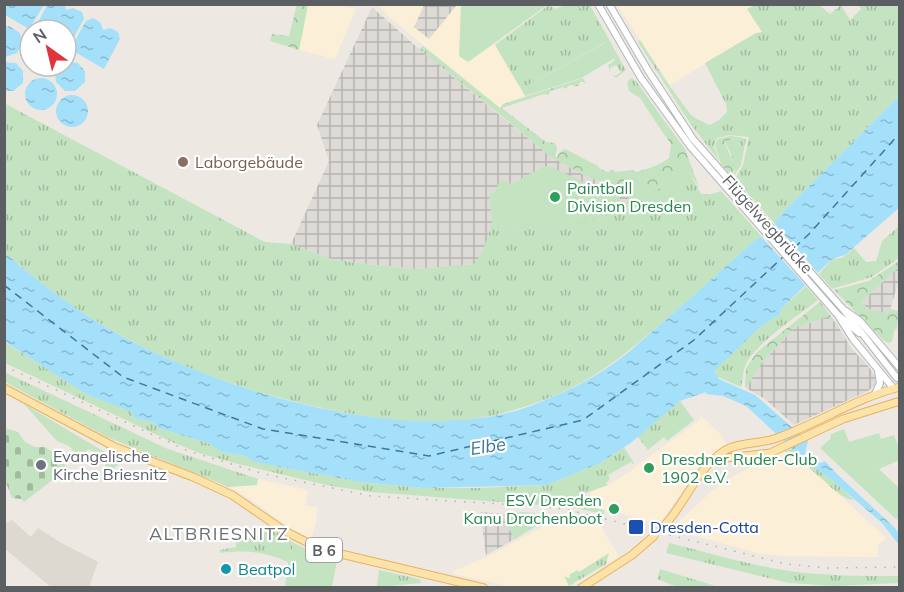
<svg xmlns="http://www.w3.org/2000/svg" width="904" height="592" font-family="Mulish,sans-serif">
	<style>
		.commercial { fill: #fcefd8 }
		.industrial { fill: url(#industrial-grid) }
		.education { fill: #ddd8d0 }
		.grass { fill: url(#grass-tufts) }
		.forest { fill: url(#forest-crowns) }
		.cemetery { fill: url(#cemetery-stones) }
		.green { fill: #c4e3c0 }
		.water { fill: url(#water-ripples) }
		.pier { fill: #ede9e2 }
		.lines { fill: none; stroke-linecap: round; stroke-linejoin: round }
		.ferry { stroke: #3e779a; stroke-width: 1.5; stroke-dasharray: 8 6; stroke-linecap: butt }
		.secondary-casing { stroke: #b2b6b9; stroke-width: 8 }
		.primary-casing { stroke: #eab15e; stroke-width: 9 }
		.secondary { stroke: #fff; stroke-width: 6 }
		.primary { stroke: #fbe3a9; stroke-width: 7 }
		.rail { stroke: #b1b2b2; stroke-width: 1.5; stroke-dasharray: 1.5 8; stroke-linecap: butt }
		.education-dot { fill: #8d6e63; stroke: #fff; stroke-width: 2 }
		.leisure-dot { fill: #2e9e5b; stroke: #fff; stroke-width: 2 }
		.worship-dot { fill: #6b7280; stroke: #fff; stroke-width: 2 }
		.transit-dot { fill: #1a4fb4; stroke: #fff; stroke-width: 2 }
		.culture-dot { fill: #0f9aa8; stroke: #fff; stroke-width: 2 }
		.labels { text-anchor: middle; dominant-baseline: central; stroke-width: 4.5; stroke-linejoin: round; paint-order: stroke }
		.shield { fill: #fff; stroke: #8c8f91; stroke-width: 1.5 }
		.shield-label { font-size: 15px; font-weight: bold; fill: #5b5f62 }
		.education-label { font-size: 16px; fill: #785e54; stroke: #fff; text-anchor: start }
		.leisure-label { font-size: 16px; fill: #27864d; stroke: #fff; text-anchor: start }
		.street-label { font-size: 16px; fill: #5b5f62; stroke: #fff }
		.worship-label { font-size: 16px; fill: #5b616d; stroke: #fff; text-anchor: start }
		.transit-label { font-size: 16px; fill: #164399; stroke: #fff; text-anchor: start }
		.culture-label { font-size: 16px; fill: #0d838f; stroke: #fff; text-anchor: start }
		.water-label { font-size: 18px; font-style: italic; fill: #3e779a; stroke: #fff }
		.neighbourhood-label { font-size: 18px; letter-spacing: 1.5px; fill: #6c7174; stroke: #fff }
	</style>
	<defs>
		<pattern id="industrial-grid" width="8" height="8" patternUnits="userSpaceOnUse" patternTransform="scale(1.5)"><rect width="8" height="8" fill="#dedbd7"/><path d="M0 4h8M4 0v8" fill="none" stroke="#b7b5b2"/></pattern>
		<pattern id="grass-tufts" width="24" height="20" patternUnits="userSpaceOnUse" patternTransform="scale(1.5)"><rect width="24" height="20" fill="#c4e3c0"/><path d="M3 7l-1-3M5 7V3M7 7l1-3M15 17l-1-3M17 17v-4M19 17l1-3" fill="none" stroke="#a2bb9f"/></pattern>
		<pattern id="forest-crowns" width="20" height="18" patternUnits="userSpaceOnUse" patternTransform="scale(1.5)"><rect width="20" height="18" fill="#c4e3c0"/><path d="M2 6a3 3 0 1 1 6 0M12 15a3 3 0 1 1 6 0" fill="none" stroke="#a2bb9f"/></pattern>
		<pattern id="cemetery-stones" width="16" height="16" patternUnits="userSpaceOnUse" patternTransform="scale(1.5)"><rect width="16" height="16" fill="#c4e3c0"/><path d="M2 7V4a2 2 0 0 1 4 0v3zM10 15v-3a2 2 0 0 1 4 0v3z" fill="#a2bb9f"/></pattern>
		<pattern id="water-ripples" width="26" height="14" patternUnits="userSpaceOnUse" patternTransform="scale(1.5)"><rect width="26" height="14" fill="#a5e0fa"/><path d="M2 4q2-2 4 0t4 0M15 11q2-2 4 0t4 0" fill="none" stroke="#89b9ce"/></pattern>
	</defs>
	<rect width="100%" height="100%" fill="#ede9e2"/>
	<path class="commercial" d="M792,4L762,33H756L670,85L617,5Z
		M308,5H334L356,9L335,59L299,50Z
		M379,5H461V23L468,62L495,44L525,96L503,104L500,108L388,16Z
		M701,416L720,434L728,447L712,454L699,467L661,522L649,520L646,522L631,516L587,506L591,491L608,485L626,474L698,421Z
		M785,452L816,473L886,538L878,545V557L781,556L757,553L671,529L712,491L729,479L764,459Z
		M258,479L308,490L305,505L317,508L316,522L311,539L293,530L250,499L229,487L257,485Z
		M560,515L598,522L619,556L578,582L566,587H512L454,574V571L495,553L557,519Z"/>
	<path class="industrial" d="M424,5H457L429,39L414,27Z
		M372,7L419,49L551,157L582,174L609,185H645L612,219L474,264L415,269L376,265L334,260L291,244L329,161L317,125Z
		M899,267V279L889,314L868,309L861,302Z
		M828,316L837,324L851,348L869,367L875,377V385L868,391L794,425L765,399L746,388L760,365L794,328Z
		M480,512L507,514L508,527L515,539L486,555Z"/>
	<path class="education" d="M12,520L31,537L38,528L58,541L98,562L89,587H51L5,549V524Z"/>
	<path class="grass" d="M549,5L555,9L565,5H578L581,9L580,5H590L623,65L626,70L616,78L612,75L615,76L621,72L616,65L610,68V72L608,65L614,61L615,58L606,42L521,89L495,45Z
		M755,5H819L830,14L841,5L850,20L861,9L858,5H899V96L781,214L776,225L735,179L743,165L749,137L730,135L717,138L714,146L719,161L690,123L638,42L640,40L666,81L691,115L697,119L710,125L719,120L727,112L726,104L705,63L756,33L762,32L747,9Z
		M423,46L500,108L497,112L419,49Z
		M631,78L636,81L661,116L657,124L640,98L629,91L627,83Z
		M4,103L265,242L291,244L334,260L376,265L415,269L474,264L483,251L491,227C527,225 576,230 609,214C616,211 623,205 629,200L622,185C646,185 668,182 690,173L701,194H712L721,191L762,237L757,238C725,267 693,297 659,325C631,349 604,372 571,388C526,410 473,424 423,422C334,418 206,383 128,339C107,328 86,315 66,302C46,288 28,272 9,257L4,252Z
		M739,137L746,139L741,165L733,177L732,176L735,172L731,154L724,140L737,139Z
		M899,226V258L872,277L832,289L819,274L832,259L842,258L854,248L866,262L876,261L882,241Z
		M806,286L818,300C799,315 756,343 746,364C743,371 743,379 741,387L716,376L714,371L717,367L759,328L781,313L780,310Z
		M4,342L88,394L132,412L134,418L152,422L161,429L208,443L222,452L245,456L256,462L360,482L423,488H477L547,485L600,463L624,447L634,463L633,464L631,462L608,475L610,479L606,483L608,485L564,501L604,510V514L561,505L562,495L558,496V505L554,506L371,492L326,485L238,464L199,453L172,442L5,363Z
		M4,372L168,449L258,479L257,485L229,487L129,446L107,437L5,382Z
		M680,401L694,420L667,441L664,437L648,450L637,436Z
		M792,448L809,464L831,478L854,500C839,498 828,483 816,474C807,465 796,459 785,452Z
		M267,526L294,543L288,562C263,551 247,550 220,553V550L236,547L235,534L258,536Z
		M669,543C709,553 749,565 790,571C826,576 863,576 899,576V583L835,586L789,583L666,553Z
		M609,553L606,564L569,586L563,574L565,577L570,578L569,575L577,570L579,572Z
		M660,569L719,587H677L657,579Z
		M379,570L419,579L422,583L377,587Z"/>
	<path class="forest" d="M297,4L308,5L299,50L270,41L272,34L289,36Z
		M583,78L586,84L581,81L578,86L570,85L565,89L563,87L551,91L548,95L544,94L502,108L546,142L555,143L557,148L555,157H557L560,152L565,149L598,166L600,169L608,172L612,170L615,172L632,170L637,172C649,168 658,166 669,158L671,144L657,124L661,116L685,149L699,187L690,173L653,192L645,185H609L582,174L551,157L497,112L503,104Z
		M730,136L739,137L737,139L724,141L735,167L732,176L721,164L715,145L718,139Z
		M899,261V267L861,302L868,309L889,313L890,309L899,311L897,329H895L892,341L888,343L882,339L834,290L869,281Z
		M820,302L837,324L827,317L794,328L760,365L746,388L745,386L746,368L757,352Z"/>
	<path class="cemetery" d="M5,428L18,432L25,442L35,447H45L63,459L61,461L68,468L24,502L21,499L12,498L5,480Z"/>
	<path class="green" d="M461,5V4L547,5L468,62L459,56Z
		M607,42L615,58L581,78L525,96L521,89Z
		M544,166L551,167L595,187L618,189L620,196V207C584,232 533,224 491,227L492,218L489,195L495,192L500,180L512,184Z
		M24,404C49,419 73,433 98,448C104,452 113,454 119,459V463L114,468L102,474L108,459L88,449L82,459L69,446L57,441Z
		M844,429L849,442L879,433L881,439L894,435L899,448V460L879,469L899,488V520L896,519L820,448L830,439L831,434Z
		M523,512L535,513L538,525L515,539L508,527L507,514Z
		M294,543L318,555L337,560L332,587H285L288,562Z"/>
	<path class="water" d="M4,5L5,4L44,5L29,29L5,15Z
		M47,5H65L66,10L73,8L82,12L84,19L68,48H66V30H34Z
		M93,18L101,23L103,30L110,28L118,32L120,39L104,69L70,49L86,21Z
		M9,26L20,33L22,44L17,53L5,57V27Z
		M66,61L78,63L85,71V82L75,91H65L56,82L55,73L59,66H66Z
		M5,62L16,63L23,71V83L13,91H5Z
		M25 94a16 16 0 1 1 32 0a16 16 0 1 1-32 0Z
		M56 111a16 16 0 1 1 32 0a16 16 0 1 1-32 0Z
		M899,96V208L845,255L832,259L780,310L781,313L759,328L714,371L719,379L755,395L808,441L805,454L820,463L825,461L837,474L895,528L899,534V545L882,523L831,479L809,464L746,406L723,396L706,394V392L680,401L632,442L600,463L547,485L423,488L360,482L255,462L245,456L222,452L208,443L161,429L152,422L134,418L132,412L88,395L5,342L4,252C42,286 85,317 131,341C235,395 419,449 533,405C561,394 590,381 614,363C629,353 642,340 656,328C690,299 724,268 757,238C770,236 774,224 781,214Z"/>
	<path class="pier" d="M773,222L820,275L808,288L759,234L762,233Z"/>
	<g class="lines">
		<path class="ferry" d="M794,248L809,234L900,133
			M4,285L123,377L263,429L429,456L583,420L694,340L783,257"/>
		<defs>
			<path id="secondary" d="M598,4L641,78L690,146L837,314L859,333
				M609,4L649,72L693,139L843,309L897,378
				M846,311L860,321L900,368
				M839,317L853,339L894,389
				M875,394L880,383L878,371"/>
			<path id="primary" d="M4,388L115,447L193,477L232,495L283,530L320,549L484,588
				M717,459L770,453L843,419L900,401
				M661,529C685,506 695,470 724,451C738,442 761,444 777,438C819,423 856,398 900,387
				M581,588L632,555L654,536"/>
		</defs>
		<use href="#secondary" class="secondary-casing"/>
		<use href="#primary" class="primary-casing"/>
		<use href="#secondary" class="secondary"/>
		<use href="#primary" class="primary"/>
		<path class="rail" d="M4,366L188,451L264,474L371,496L534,506L565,509L786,564L828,568L900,567"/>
	</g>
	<circle class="education-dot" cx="183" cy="162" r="6"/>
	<g class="leisure-dot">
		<circle cx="555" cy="197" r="6"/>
		<circle cx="649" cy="468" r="6"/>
		<circle cx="614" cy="509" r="6"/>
	</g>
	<circle class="worship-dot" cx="41" cy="465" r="6"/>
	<rect class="transit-dot" x="628" y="519" width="16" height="16" rx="3"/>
	<circle class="culture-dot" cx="226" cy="569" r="6"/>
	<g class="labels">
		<rect class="shield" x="306" y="538" width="36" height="24" rx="4.5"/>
		<g class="shield-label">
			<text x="324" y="550">B 6</text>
		</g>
		<g class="education-label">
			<text x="195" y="162">Laborgebäude</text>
		</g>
		<g class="leisure-label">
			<text x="567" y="188">Paintball<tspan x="567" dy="18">Division Dresden</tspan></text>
			<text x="661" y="459">Dresdner Ruder-Club<tspan x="661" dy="18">1902 e.V.</tspan></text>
			<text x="602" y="500" text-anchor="end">ESV Dresden<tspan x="602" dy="18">Kanu Drachenboot</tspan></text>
		</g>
		<g class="street-label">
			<text transform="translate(768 224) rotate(48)">Flügelwegbrücke</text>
		</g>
		<g class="worship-label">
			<text x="53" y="456">Evangelische<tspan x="53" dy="18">Kirche Briesnitz</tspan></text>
		</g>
		<g class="transit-label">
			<text x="650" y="527">Dresden-Cotta</text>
		</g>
		<g class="culture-label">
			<text x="238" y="569">Beatpol</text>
		</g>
		<g class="water-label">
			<text transform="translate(488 446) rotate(-8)">Elbe</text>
		</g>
		<g class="neighbourhood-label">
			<text x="219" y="533">ALTBRIESNITZ</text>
		</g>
	</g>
	<rect width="904" height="592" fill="none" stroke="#5b5f62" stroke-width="12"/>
	<g transform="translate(48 48) rotate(326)"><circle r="28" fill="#ffffff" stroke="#bdbfc0" stroke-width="1.5"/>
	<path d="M0-4.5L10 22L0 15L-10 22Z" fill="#e0353d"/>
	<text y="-9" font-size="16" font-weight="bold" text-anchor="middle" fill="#5b5f62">N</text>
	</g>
</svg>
